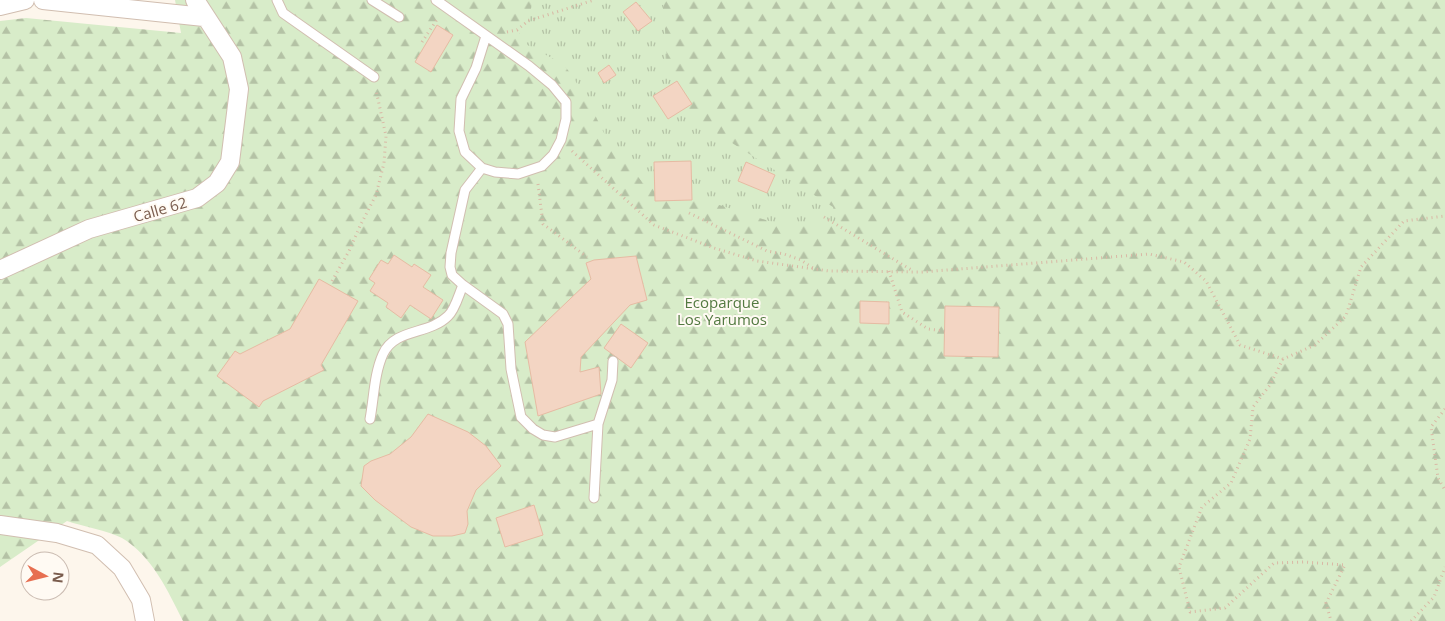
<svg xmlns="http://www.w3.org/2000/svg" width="1445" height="621" font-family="'Open Sans',sans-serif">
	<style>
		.forest { fill: url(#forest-firs) }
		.park { fill: url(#park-tufts) }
		.building { fill: #f3d5c3; stroke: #e6bba3 }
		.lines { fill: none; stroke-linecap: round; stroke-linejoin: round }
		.lane-casing { stroke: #d1beb0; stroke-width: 11 }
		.street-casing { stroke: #d1beb0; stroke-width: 20 }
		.path { stroke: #d9b8a5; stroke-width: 3; stroke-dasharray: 1 4; stroke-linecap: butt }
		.lane { stroke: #fff; stroke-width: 9 }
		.street { stroke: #fff; stroke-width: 18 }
		.labels { text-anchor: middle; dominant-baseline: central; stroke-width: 4; stroke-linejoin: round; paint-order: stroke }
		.street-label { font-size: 15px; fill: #7a5c4d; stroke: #fffaf3 }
		.park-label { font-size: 15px; fill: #537a41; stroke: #fffaf3 }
	</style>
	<defs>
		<pattern id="forest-firs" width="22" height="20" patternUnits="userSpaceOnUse" patternTransform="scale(1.25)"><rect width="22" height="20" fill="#d8ecc9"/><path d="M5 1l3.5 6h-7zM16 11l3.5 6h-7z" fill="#b4c2a5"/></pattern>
		<pattern id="park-tufts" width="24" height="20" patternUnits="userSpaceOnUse" patternTransform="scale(1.25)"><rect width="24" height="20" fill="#d8ecc9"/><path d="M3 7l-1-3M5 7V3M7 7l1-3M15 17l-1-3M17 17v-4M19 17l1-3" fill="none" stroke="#b4c2a5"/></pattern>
	</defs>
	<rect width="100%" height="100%" fill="#fdf6ec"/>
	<path class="forest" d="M175,0H1445V621H183C168,591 152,556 122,538C108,531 82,526 67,521L0,567V21L26,18L181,33Z"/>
	<path class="park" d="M533,0H663L668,74L691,117L833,207L836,220L828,228L778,224L707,201L695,191L683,178L676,175L643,183L604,133L589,103L571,74L563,64L516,39L528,21Z"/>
	<path class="building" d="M636,2L652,21L638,31L623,12Z
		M437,25L453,35L431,72L415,62Z
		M609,65L616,75L604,83L598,73Z
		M677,81L692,104L668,119L653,96Z
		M691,161L692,200L655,201L654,162Z
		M746,162L775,175L767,193L738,181Z
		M394,255L412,267L414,264L431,275L423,287L443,300L431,319L410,305L401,318L386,307L388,303L370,291L375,283L369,279L381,260L388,264Z
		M636,256L647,300L630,305L581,357L580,372L599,367L601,394L538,416L525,342L591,279L586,263L594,260Z
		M319,279L358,301L321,365L324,370L263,401L259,407L217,376L235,351L240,354L290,329Z
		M860,301L889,302V324L860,323Z
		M945,306L999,307L998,357L944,356Z
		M621,324L648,343L631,368L604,348Z
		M428,414L468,432L486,446L501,466L476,490L467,511L468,524L465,533L452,536H433L411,527L375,500L361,486L364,466L371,461L390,454L411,437Z
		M534,505L543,535L505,547L496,518Z"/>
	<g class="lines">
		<defs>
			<path id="lane" d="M277,0L283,13L374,77
				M372,0L399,17
				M436,0L529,66L552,85L566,102V119L561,140L553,155L542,166L518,174L495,172L482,168L465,152L459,131L461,99L476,68L486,36
				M482,168L465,190L451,253L450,267L452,275L463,285L503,314L508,324L511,369L521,417L533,429L543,435L555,437L598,424
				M370,419C374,398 374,374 383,354C395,328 429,335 448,316C455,310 459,294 463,285
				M594,498L598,424L612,380L613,361"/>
			<path id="street" d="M43,0L204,17
				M0,6L25,0
				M0,270L89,229L197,198L217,183L230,162L239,89L232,57L195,0
				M0,525L57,533L97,545L122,568L141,600L145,621"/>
		</defs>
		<use href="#lane" class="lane-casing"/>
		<use href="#street" class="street-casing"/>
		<path class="path" d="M507,32L517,30L528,21L594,0
			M422,42L438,18
			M572,151L654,225L714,248L757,261L829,271L922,272L1149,254L1184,262L1206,281L1240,345L1283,359L1315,345L1346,316L1361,267L1404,221L1445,216
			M538,184L543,224L587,257
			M689,213L767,251L784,254L801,260L813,268
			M824,217L913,271
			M889,271L902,312L928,329L945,331
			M332,281L349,251L360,226L376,195L384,163L386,136L376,90
			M1283,359L1270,385L1253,407L1250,439L1231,483L1202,507L1179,567L1190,612L1225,608L1274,563L1304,562L1345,565L1326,603L1331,621
			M1445,409L1431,427L1438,478L1445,490
			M1411,621L1434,597L1445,567"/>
		<use href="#lane" class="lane"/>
		<use href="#street" class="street"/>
	</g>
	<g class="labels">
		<g class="street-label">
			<text transform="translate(160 209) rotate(-16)">Calle 62</text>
		</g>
		<g class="park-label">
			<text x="722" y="302">Ecoparque<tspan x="722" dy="17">Los Yarumos</tspan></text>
		</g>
	</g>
	<g transform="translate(45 576) rotate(97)"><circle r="24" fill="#fffaf3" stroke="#cabbb1"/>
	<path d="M0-4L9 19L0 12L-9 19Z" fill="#e76f51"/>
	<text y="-8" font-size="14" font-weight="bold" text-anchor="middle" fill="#7a5c4d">N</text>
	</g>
</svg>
